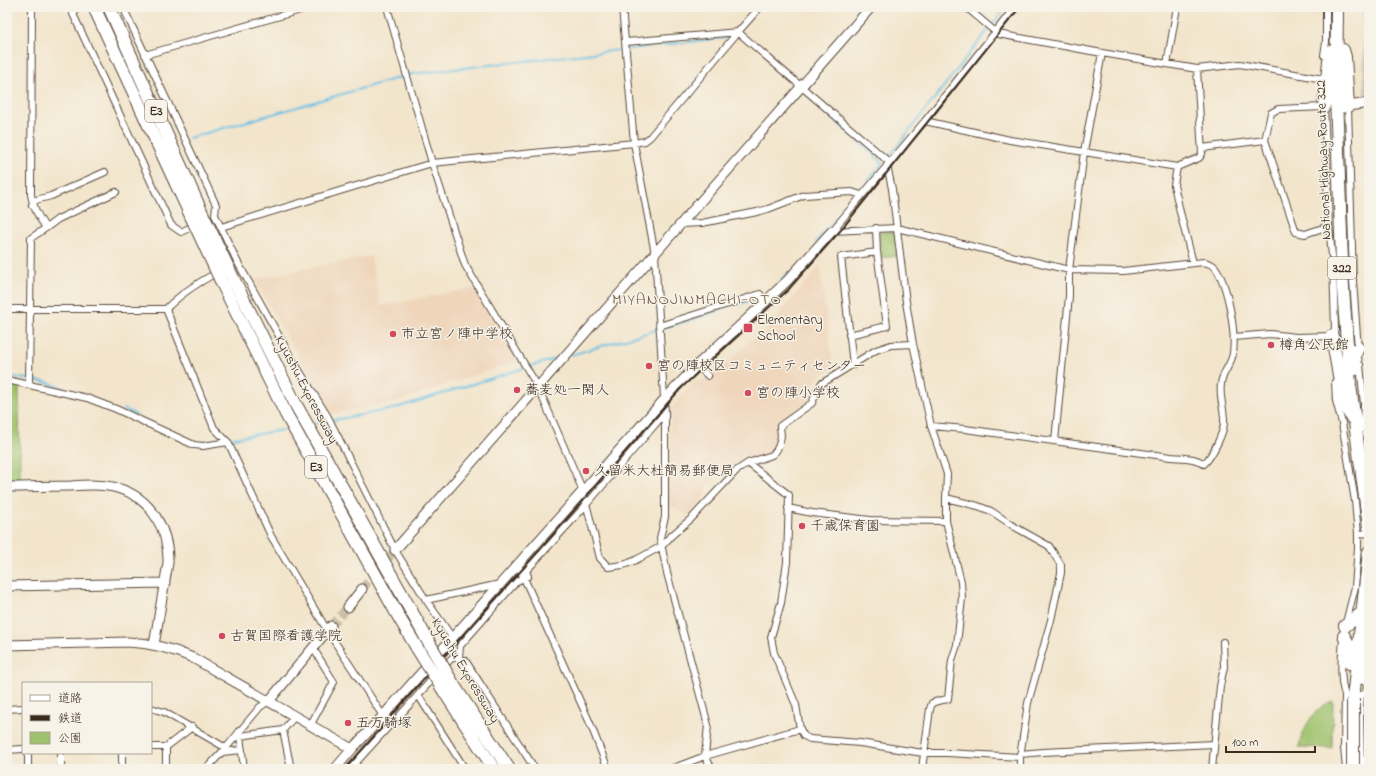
<svg xmlns="http://www.w3.org/2000/svg" width="1376" height="776" font-family="'Indie Flower','Klee One',sans-serif">
	<style>
		.built { fill: #efd6bb }
		.industrial { fill: #cdc2b9 }
		.green { fill: #9ec26d; stroke: #6c7646 }
		.lines { fill: none; stroke-linecap: round; stroke-linejoin: round }
		.stream { stroke: #67c0e4; stroke-width: 2 }
		.secondary-tunnel { stroke: #cdc0a9; stroke-width: 9; stroke-dasharray: 9 4.5; stroke-linecap: butt }
		.street-casing { stroke: #564638; stroke-width: 8 }
		.secondary-casing { stroke: #564638; stroke-width: 11 }
		.highway-casing { stroke: #564638; stroke-width: 14 }
		.street { stroke: #fff; stroke-width: 6 }
		.secondary { stroke: #fff; stroke-width: 9 }
		.highway { stroke: #fff; stroke-width: 12 }
		.rail { stroke: #3b2a1e; stroke-width: 2 }
		.highway-bridge-casing { stroke: #564638; stroke-width: 14; stroke-linecap: butt }
		.highway-bridge { stroke: #fff; stroke-width: 12 }
		.poi-dot { fill: #d1495b; stroke: #f7f3e8; stroke-width: 1.5 }
		.labels { text-anchor: middle; dominant-baseline: central; stroke-width: 3; stroke-linejoin: round; paint-order: stroke }
		.shield { fill: #f7f3e8; stroke: #73665b; stroke-width: 1 }
		.shield-label { font-size: 13px; font-weight: bold; fill: #3b2a1e }
		.street-label { font-size: 14px; fill: #3b2a1e; stroke: #f7f3e8 }
		.poi-label { font-size: 14px; fill: #3b2a1e; stroke: #f7f3e8; text-anchor: start }
		.quarter-label { font-size: 16px; letter-spacing: 1px; fill: #705843; stroke: #f7f3e8 }
	</style>
	<rect width="100%" height="100%" fill="#f7f3e8"/>
	<filter id="ink" filterUnits="userSpaceOnUse"><feTurbulence type="fractalNoise" baseFrequency=".025" numOctaves="2"/><feDisplacementMap in="SourceGraphic" scale="8" xChannelSelector="R" yChannelSelector="G"/><feConvolveMatrix kernelMatrix="1 2 1 2 8 2 1 2 1" color-interpolation-filters="sRGB"/></filter>
	<filter id="wash" filterUnits="userSpaceOnUse"><feTurbulence type="fractalNoise" baseFrequency=".012" numOctaves="4" result="noise"/><feDisplacementMap in="SourceGraphic" scale="16" xChannelSelector="R" yChannelSelector="G"/><feGaussianBlur stdDeviation="0.9" result="paint"/><feColorMatrix in="noise" values="0 0 0 0 0 0 0 0 0 0 0 0 0 0 0 0 0 1.4 0 .05"/><feComposite in="paint" operator="in"/></filter>
	<g filter="url(#wash)">
		<rect width="100%" height="100%" fill="#f2e5cc"/>
		<path class="built" d="M371,256L380,306L474,288L517,361L388,404L331,414L254,279Z
			M820,266L833,369L821,375L813,386L810,400L799,409L777,424V437L774,449L770,454L748,460L727,469L709,484L700,506L688,515L667,503L671,408L692,383L707,379L730,361L750,341L766,331Z"/>
		<path class="industrial" d="M1363,7H1369V98H1364Z"/>
		<path class="green" d="M879,232H894L897,256L881,258Z
			M15,385L19,386L20,480H7V386Z
			M1333,701L1332,748L1299,747C1302,729 1314,707 1333,701Z"/>
		<g class="lines">
			<path class="stream" d="M809,97L883,163L859,192
				M189,138L412,74L731,37
				M887,159L1006,7
				M816,242L856,195
				M781,281L789,272
				M737,304L762,298
				M571,355L697,318L722,309
				M528,367L559,358
				M7,376L46,382L76,393
				M124,409L136,415
				M312,424L393,409L524,368
				M228,439L288,429
				M200,443L223,439"/>
		</g>
	</g>
	<g filter="url(#ink)">
		<g class="lines">
			<path class="secondary-tunnel" d="M362,589L395,550
				M331,626L348,607"/>
			<defs>
				<path id="street" d="M32,7L31,195C33,208 38,217 46,228L58,219L116,192
					M77,7L73,14L171,225L181,232L197,224
					M123,7L216,205L215,215L237,261L289,354L328,417L395,550L426,600L452,637
					M387,7L432,163L465,265L538,387L583,491L600,558L608,567L623,565L634,561L662,546L671,536L692,518L736,471L748,463L772,455L776,451L779,445L781,436L780,426L812,403L818,389L821,384L876,350L891,345L913,344
					M622,7L634,143L655,254L665,413V517L660,538L667,573L708,725L705,756L671,769
					M966,7L998,34L1102,53L1197,69L1240,64L1323,79V84
					M626,42L738,32L889,162
					M145,55L311,7
					M1324,55L1326,42V7
					M1167,64L1177,7
					M1324,105L1329,226L1333,265L1335,329L1332,337
					M1348,106L1353,281L1358,350
					M1324,107L1278,109L1271,113L1265,140L1296,232L1305,234L1329,226
					M925,121L1010,140L1177,167L1199,158L1202,154L1197,69
					M1202,148L1265,140
					M887,165L892,189L906,302L913,344L931,426L947,474L946,498V521L961,582L962,598L957,645L952,660L948,699L938,701L932,703L930,709L922,769
					M1177,167L1174,185L1180,212L1193,263
					M32,205L36,200L51,196L105,172
					M681,224L702,223L757,212L768,209L804,195L852,192L861,195
					M221,227L432,163L634,143L645,141L650,137L738,32L760,7
					M832,231L897,228L1069,270L1123,271L1204,262C1208,263 1212,264 1215,267C1228,285 1236,332 1233,353C1232,364 1222,372 1221,384C1219,396 1224,409 1224,420C1225,432 1212,456 1204,464C1195,457 1183,458 1171,457L965,429L931,426
					M832,231L925,121L1015,7
					M7,309H166C181,293 199,282 218,272
					M166,309L214,428L228,442L271,536L327,630L383,716
					M659,326L760,294L765,302
					M849,335L887,326L877,252L876,228
					M1234,337L1270,334L1296,337L1332,336
					M697,365L708,376
					M853,365L841,257L877,252
					M1360,365L1364,404L1363,421L1369,447
					M7,380L87,398L116,409L194,445L203,446L228,442
					M1335,382L1336,401L1342,423L1355,501L1358,534V547L1355,587L1346,623
					M29,384L31,238L46,228
					M1055,441L1069,296V270L1084,152L1102,53
					M748,463L789,495L787,562L781,603L771,637L774,653L796,705L800,729L804,736L810,739L860,743L923,753H947L1020,757
					M946,498L978,506L991,511L1015,527L1049,546L1061,565V573L1051,620L1028,703L1020,757V769
					M788,508L812,513L870,520L946,521
					M1358,534L1369,533
					M518,565L590,723L608,769
					M426,600L500,584
					M1343,638C1342,656 1339,678 1345,695L1344,748L1346,769
					M459,658L460,646L517,581L528,576L526,571L586,505L665,413
					M442,668L453,657L465,660L535,769
					M418,695L465,769
					M151,708L164,712L226,748
					M7,709L23,708
					M311,724L334,682L313,648
					M239,731L240,736L283,730
					M240,736L244,769
					M151,747H166L192,727
					M166,747V769
					M7,750L23,749
					M222,752L242,750
					M61,753V769
					M122,753V769
					M1020,754L1043,752L1214,744
					M1352,765L1361,762L1360,710L1361,695L1366,693L1368,675
					M28,769V753
					M206,769L226,748L260,707L269,701
					M291,769L283,730L295,716
					M350,769L390,725L394,722L435,676
					M712,769L705,756L800,729
					M1212,769L1220,686L1224,667L1223,642
					M1361,769V762L1369,758"/>
				<path id="secondary" d="M1344,108L1348,106L1369,103
					M7,487C28,487 50,486 71,486C86,485 102,484 117,488C151,497 169,530 168,563L154,645
					M395,550L871,7
					M7,586L165,583
					M348,607L362,589
					M7,645L128,642C152,643 171,648 193,658L352,749
					M269,701L331,626
					M335,769L352,749L383,716L663,401L697,365L746,320L788,280L832,231"/>
				<path id="highway" d="M94,7L191,216
					M109,7L201,211
					M1337,7L1336,97L1343,288L1350,385L1369,527
					M1343,50L1345,57L1348,106
					M1324,107L1330,52
					M233,278L296,405L428,641
					M222,283L286,414L400,619L417,648
					M1332,336L1344,404L1352,418
					M1356,369L1355,355L1358,348
					M1345,626L1363,612
					M1344,636L1351,649L1349,663
					M1363,678L1369,637
					M453,684L509,769
					M444,691L494,769
					M1353,699L1369,552"/>
			</defs>
			<use href="#street" class="street-casing"/>
			<use href="#secondary" class="secondary-casing"/>
			<use href="#highway" class="highway-casing"/>
			<use href="#street" class="street"/>
			<use href="#secondary" class="secondary"/>
			<use href="#highway" class="highway"/>
			<path class="rail" d="M787,291L840,231L1020,7
				M345,769L455,644L537,553L680,389L790,288"/>
			<defs>
				<path id="highway-bridge" d="M201,211L233,278
					M191,216L222,283
					M428,641L453,684
					M417,648L444,691
					M1353,699V769"/>
			</defs>
			<use href="#highway-bridge" class="highway-bridge-casing"/>
			<use href="#highway-bridge" class="highway-bridge"/>
		</g>
	</g>
	<g class="poi-dot">
		<rect x="743" y="323" width="10" height="10" rx="2"/>
		<circle cx="393" cy="334" r="4"/>
		<circle cx="1271" cy="345" r="4"/>
		<circle cx="649" cy="366" r="4"/>
		<circle cx="517" cy="390" r="4"/>
		<circle cx="748" cy="393" r="4"/>
		<circle cx="586" cy="471" r="4"/>
		<circle cx="802" cy="526" r="4"/>
		<circle cx="222" cy="636" r="4"/>
		<circle cx="348" cy="723" r="4"/>
	</g>
	<g class="labels">
		<g class="shield">
			<rect x="145" y="100" width="22" height="22" rx="3"/>
			<rect x="1328" y="257" width="28" height="22" rx="3"/>
			<rect x="305" y="456" width="22" height="22" rx="3"/>
		</g>
		<g class="shield-label">
			<text x="156" y="111">E3</text>
			<text x="1342" y="268">322</text>
			<text x="316" y="467">E3</text>
		</g>
		<g class="street-label">
			<text transform="translate(1324 160) rotate(-92)">National Highway Route 322</text>
			<text transform="translate(306 390) rotate(62)">Kyushu Expressway</text>
			<text transform="translate(465 671) rotate(59)">Kyushu Expressway</text>
		</g>
		<g class="poi-label">
			<text x="757" y="320">Elementary<tspan x="757" dy="16">School</tspan></text>
			<text x="401" y="334">市立宮ノ陣中学校</text>
			<text x="1279" y="345">樽角公民館</text>
			<text x="657" y="366">宮の陣校区コミュニティセンター</text>
			<text x="525" y="390">蕎麦処一閑人</text>
			<text x="756" y="393">宮の陣小学校</text>
			<text x="594" y="471">久留米大杜簡易郵便局</text>
			<text x="810" y="526">千歳保育園</text>
			<text x="230" y="636">古賀国際看護学院</text>
			<text x="356" y="723">五万騎塚</text>
		</g>
		<g class="quarter-label">
			<text x="697" y="300">MIYANOJINMACHI-OTO</text>
		</g>
	</g>
	<rect width="1376" height="776" fill="none" stroke="#f7f3e8" stroke-width="24"/>
	<rect x="22" y="682" width="130" height="72" fill="#f7f3e8" stroke="#aca397"/>
	<rect x="30" y="695" width="20" height="6" fill="#ffffff" stroke="#aca397"/>
	<text x="58" y="702" font-size="12" fill="#3b2a1e">道路</text>
	<rect x="30" y="715" width="20" height="6" fill="#3b2a1e" stroke="#aca397"/>
	<text x="58" y="722" font-size="12" fill="#3b2a1e">鉄道</text>
	<rect x="30" y="732" width="20" height="12" fill="#9ec26d" stroke="#aca397"/>
	<text x="58" y="742" font-size="12" fill="#3b2a1e">公園</text>
	<path d="M1226 746v6h89v-6" fill="none" stroke="#3b2a1e" stroke-width="2"/>
	<text x="1232" y="746" font-size="12" fill="#3b2a1e" stroke="#f7f3e8" stroke-width="3" paint-order="stroke">100 m</text>
</svg>
